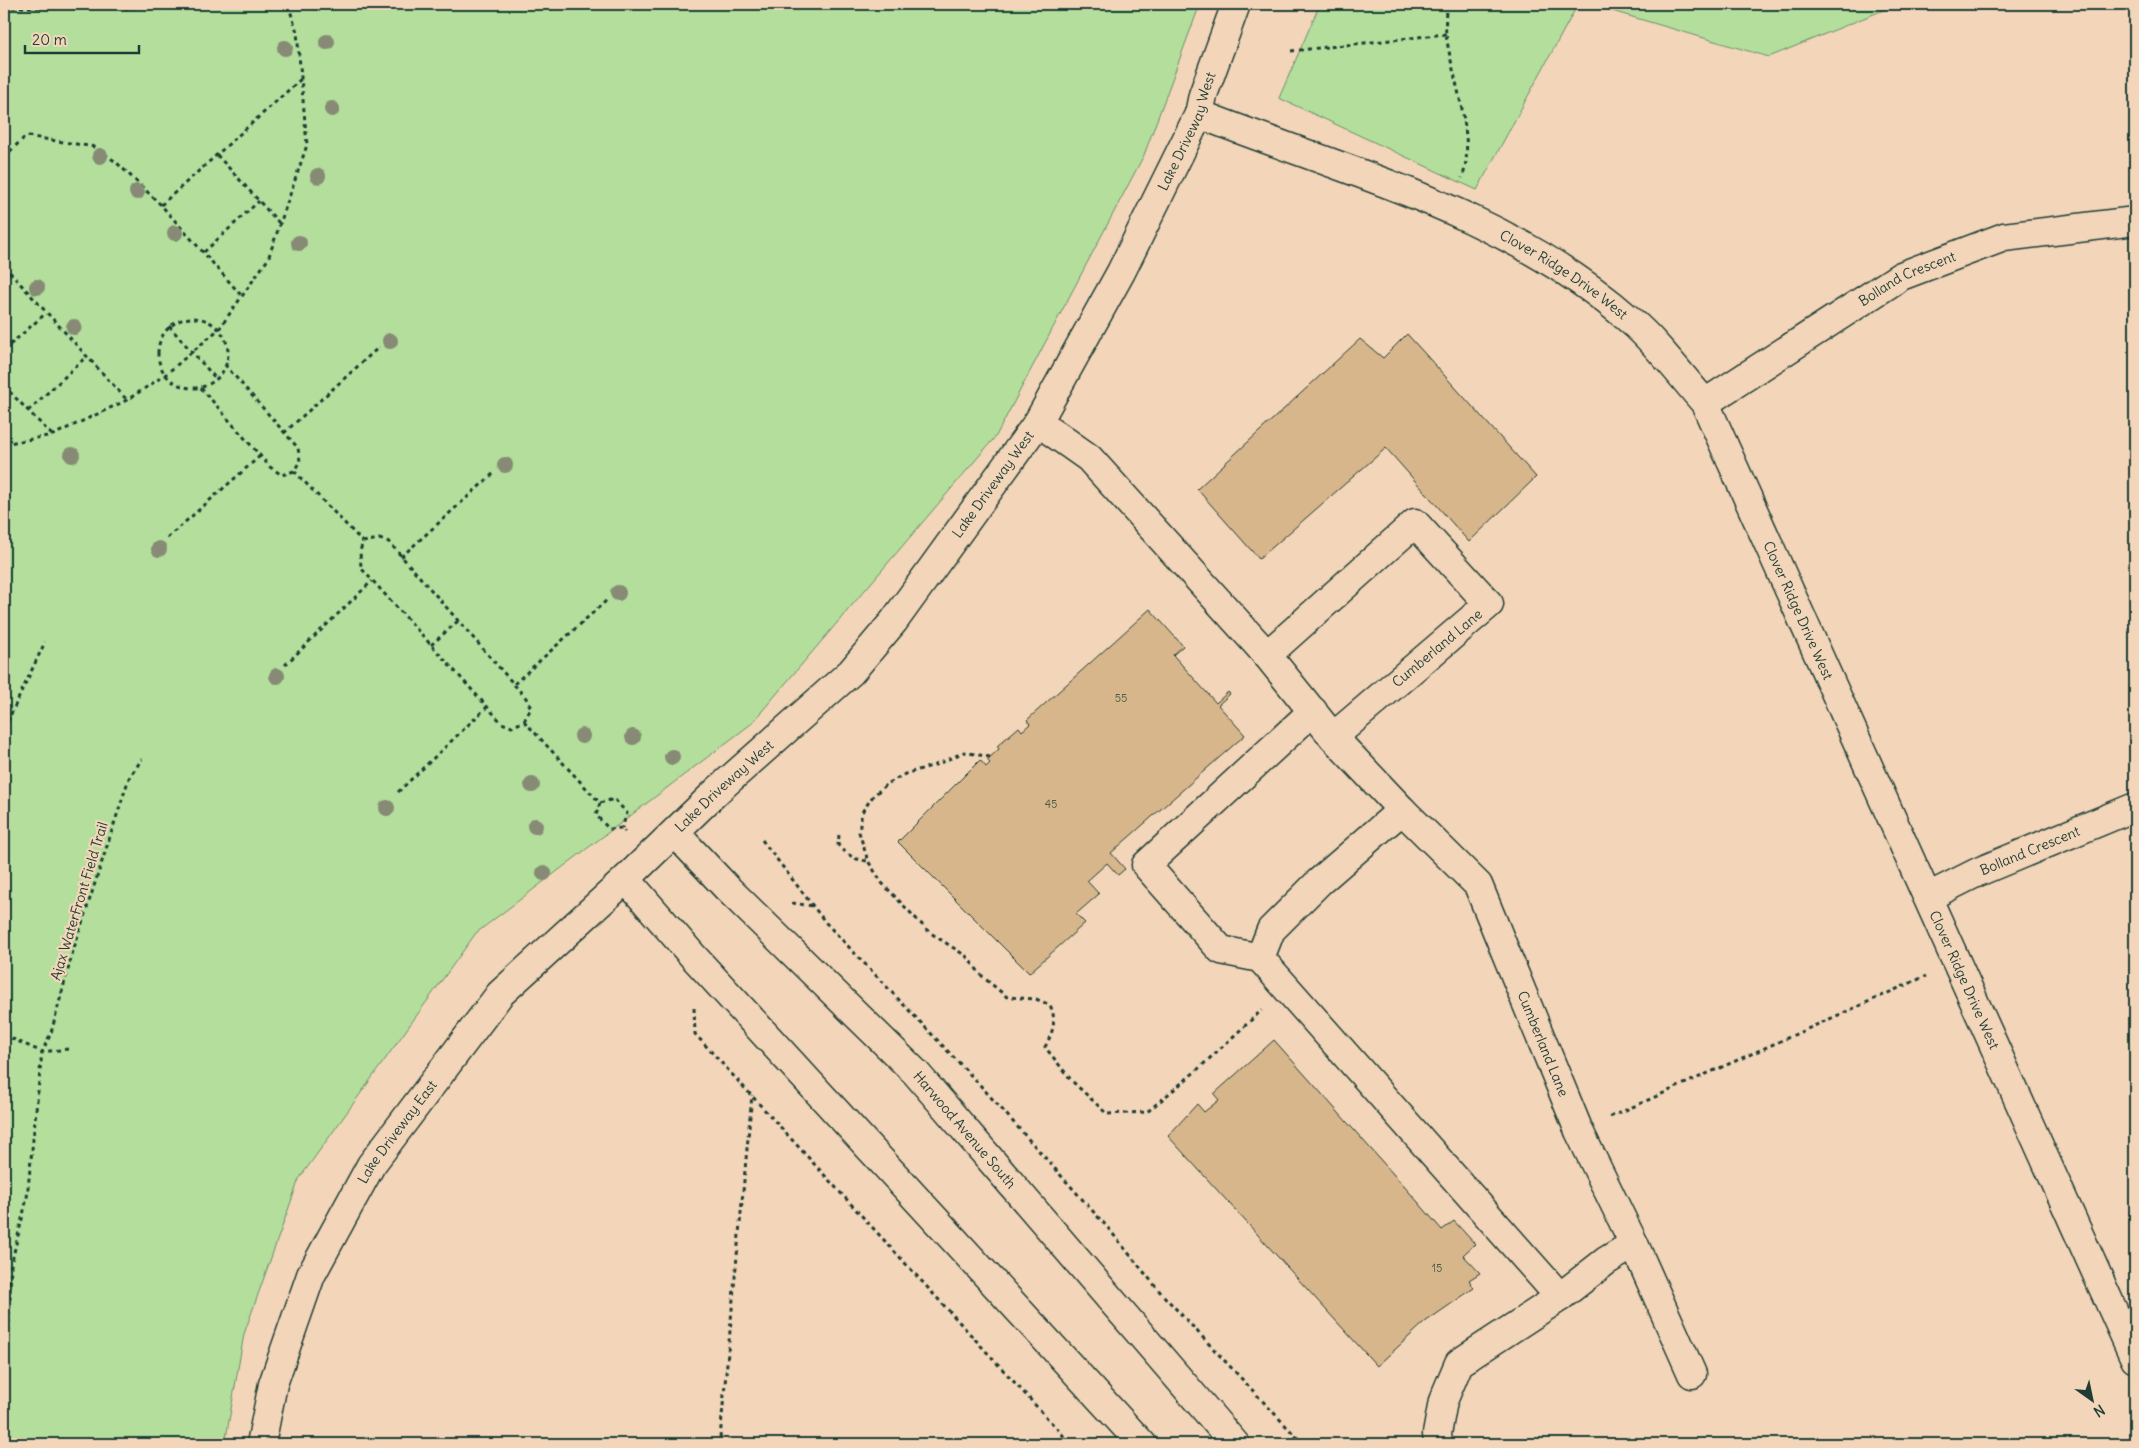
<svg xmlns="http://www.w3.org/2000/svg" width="2139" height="1448" font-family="Delius,sans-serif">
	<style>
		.green { fill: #b3de9c; stroke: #698e68 }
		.building { fill: #d7b68b; stroke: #1f3d34 }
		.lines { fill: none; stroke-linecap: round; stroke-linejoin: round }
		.minor-casing { stroke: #1f3d34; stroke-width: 31 }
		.major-casing { stroke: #1f3d34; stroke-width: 31 }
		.path { stroke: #1f3d34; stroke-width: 3; stroke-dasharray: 4 4; stroke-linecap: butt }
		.minor { stroke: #f3d5b9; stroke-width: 28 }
		.major { stroke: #f3d5b9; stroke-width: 28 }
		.tree { fill: #878a75 }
		.labels { text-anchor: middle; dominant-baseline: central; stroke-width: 4.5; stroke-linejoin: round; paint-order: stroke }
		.number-label { font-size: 11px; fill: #4d5b4a }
		.street-label { font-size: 14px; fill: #1f3d34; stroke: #f3d5b9 }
	</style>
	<rect width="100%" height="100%" fill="#f3d5b9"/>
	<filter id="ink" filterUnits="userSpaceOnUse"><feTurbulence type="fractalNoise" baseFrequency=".02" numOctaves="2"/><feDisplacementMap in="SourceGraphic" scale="10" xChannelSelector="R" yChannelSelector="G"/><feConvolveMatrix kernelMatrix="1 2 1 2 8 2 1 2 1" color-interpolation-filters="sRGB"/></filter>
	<g filter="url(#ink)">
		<path class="green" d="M4,4H1200L1144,155L996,436L751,724L476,933L299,1179L244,1334L225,1444H4Z
			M1320,4H1578L1477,190L1279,98Z
			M1588,4H1898L1769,57Z"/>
		<path class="building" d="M1407,334L1536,477L1469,542L1386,448L1259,559L1197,489L1360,339L1383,358Z
			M1150,609L1183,646L1173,655L1216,703L1228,692L1230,694L1218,705L1245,735L1111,853L1125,869L1118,875L1107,863L1087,881L1099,894L1076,914L1085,923L1029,973L898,842L980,760L986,767L990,763L987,760L999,749L997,746L1019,727L1022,731L1030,724L1027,720Z
			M1274,1040L1418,1202L1442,1230L1454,1221L1475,1244L1463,1255L1480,1273L1469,1280L1474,1288L1425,1322L1377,1366L1168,1136L1197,1104L1204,1112L1219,1100L1214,1094Z"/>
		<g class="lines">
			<defs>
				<g id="minor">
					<path id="s1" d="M1199,114C1347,172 1509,213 1631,321C1657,343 1682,377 1705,403L2135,1359"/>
					<path id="s2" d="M1705,403L1901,276L2004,237L2135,221"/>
					<path id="s3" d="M1038,422L1089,458L1267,655L1333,737L1402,810L1478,885L1579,1131L1634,1244L1606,1261L1560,1297L1459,1363L1443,1401L1437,1434L1438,1444"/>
					<path d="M1267,655L1415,523L1489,604L1333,737"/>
					<path d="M1313,711L1146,865L1221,950L1260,958L1560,1297"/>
					<path id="s4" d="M1928,897L1978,872L2135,807"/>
					<path d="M1260,958L1271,930L1319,882L1402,810"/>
					<path d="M1634,1244L1692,1374"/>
					<path id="s5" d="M261,1444L273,1384L311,1275L371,1165L500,994L626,879L718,790L851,672L894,621L1038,422L1121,272L1199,114L1203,95L1236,4"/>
				</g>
				<g id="major">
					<path id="s6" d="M675,833L727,888L916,1073L1235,1444"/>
					<path d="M626,879L692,955L1142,1444"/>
				</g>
			</defs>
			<use href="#minor" class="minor-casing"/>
			<use href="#major" class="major-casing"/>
			<path class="path" d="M1446,4C1446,14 1445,25 1446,34C1451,74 1477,140 1462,178
				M4,7L132,8L146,4
				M1291,51L1446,34
				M217,155L280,224
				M4,157L26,136L95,147L116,162L161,205L242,296
				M161,205L301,79
				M204,252L259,201
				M4,266L127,400
				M158 353a35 35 0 1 1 70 0a35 35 0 1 1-70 0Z
				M169,326L217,380
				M4,350L45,314
				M4,386L52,435
				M201,388L270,467L282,475L294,471L300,461L298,448L226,366
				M28,411L86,357
				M284,433L379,347
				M4,444L53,435L127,400L165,375L219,329L268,259L307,145L297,32L288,4
				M294,471L363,542
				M167,538L260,456
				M379,539L389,542L526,698L531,708L524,721L512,727L502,723L361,568L360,551L363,542Z
				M401,557L494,473
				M431,645L458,621
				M285,665L372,581
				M514,684L607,600
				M524,721L600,803L596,815L609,829L622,828L625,832
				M4,729L45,642
				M990,757L964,752L938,764L905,774L887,784L873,796L862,812L859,832L868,861L882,883L929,932L966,956L983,977L1007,997L1036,999L1050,1005C1057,1020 1053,1032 1045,1047L1072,1081L1107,1114L1147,1112L1196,1071L1262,1010
				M398,792L487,707
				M600,803L614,799L627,813L622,828
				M839,835L838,845C848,855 854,860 868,861
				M762,840L826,923L980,1085L1108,1228L1161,1293L1303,1444
				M792,903L813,906
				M694,1008L695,1034L1071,1444
				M4,1035L42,1052L27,1198L11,1265L8,1357L4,1373
				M68,1049L42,1052L51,1033L73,951L129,778L142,759
				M1610,1117L1926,976
				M720,1438L752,1095"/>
			<use href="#minor" class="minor"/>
			<use href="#major" class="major"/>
		</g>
		<g class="tree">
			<circle cx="327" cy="42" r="8"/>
			<circle cx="285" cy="48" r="8"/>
			<circle cx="332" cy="109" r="8"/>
			<circle cx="100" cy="156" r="8"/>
			<circle cx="318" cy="176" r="8"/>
			<circle cx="137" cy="192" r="8"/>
			<circle cx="175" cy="233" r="8"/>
			<circle cx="299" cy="243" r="8"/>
			<circle cx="37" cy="287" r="8"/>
			<circle cx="74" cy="327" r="8"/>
			<circle cx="390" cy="341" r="8"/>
			<circle cx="72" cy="455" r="8"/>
			<circle cx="505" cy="465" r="8"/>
			<circle cx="159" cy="549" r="8"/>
			<circle cx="618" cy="593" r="8"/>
			<circle cx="277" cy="676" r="8"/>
			<circle cx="582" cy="736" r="8"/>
			<circle cx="633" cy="737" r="8"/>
			<circle cx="672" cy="757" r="8"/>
			<circle cx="532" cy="785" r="8"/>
			<circle cx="387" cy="808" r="8"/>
			<circle cx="535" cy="826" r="8"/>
			<circle cx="544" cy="873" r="8"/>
		</g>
	</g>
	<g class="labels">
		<g class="number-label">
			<text x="1121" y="698">55</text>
			<text x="1051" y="804">45</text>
			<text x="1437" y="1268">15</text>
		</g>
		<g class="street-label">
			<text stroke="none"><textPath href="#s5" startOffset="1632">Lake Driveway West</textPath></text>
			<text stroke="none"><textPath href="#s1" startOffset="400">Clover Ridge Drive West</textPath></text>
			<text stroke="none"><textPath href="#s2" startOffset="238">Bolland Crescent</textPath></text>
			<text stroke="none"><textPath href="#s5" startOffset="1228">Lake Driveway West</textPath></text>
			<text stroke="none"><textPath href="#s1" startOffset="820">Clover Ridge Drive West</textPath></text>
			<text transform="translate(1437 648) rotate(-40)">Cumberland Lane</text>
			<text stroke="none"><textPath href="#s5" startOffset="822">Lake Driveway West</textPath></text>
			<text stroke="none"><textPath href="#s4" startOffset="112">Bolland Crescent</textPath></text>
			<text transform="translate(79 901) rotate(-73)">Ajax WaterFront Field Trail</text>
			<text stroke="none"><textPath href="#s1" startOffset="1225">Clover Ridge Drive West</textPath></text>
			<text stroke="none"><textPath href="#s3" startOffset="812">Cumberland Lane</textPath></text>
			<text stroke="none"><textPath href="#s6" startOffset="415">Harwood Avenue South</textPath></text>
			<text stroke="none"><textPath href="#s5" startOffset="344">Lake Driveway East</textPath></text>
		</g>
	</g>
	<rect width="2139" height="1448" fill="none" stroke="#f3d5b9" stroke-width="20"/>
	<rect x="10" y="10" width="2119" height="1428" fill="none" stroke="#1f3d34" stroke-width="2" filter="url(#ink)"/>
	<g transform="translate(2092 1400) rotate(147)" stroke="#f3d5b9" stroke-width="4" paint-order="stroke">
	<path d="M0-4L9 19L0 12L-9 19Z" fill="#1f3d34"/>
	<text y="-8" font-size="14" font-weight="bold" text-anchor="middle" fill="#1f3d34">N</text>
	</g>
	<path d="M25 45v8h114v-8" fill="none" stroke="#1f3d34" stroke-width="2.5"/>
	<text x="32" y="45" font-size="15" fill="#1f3d34" stroke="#f3d5b9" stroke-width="4" paint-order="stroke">20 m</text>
</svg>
